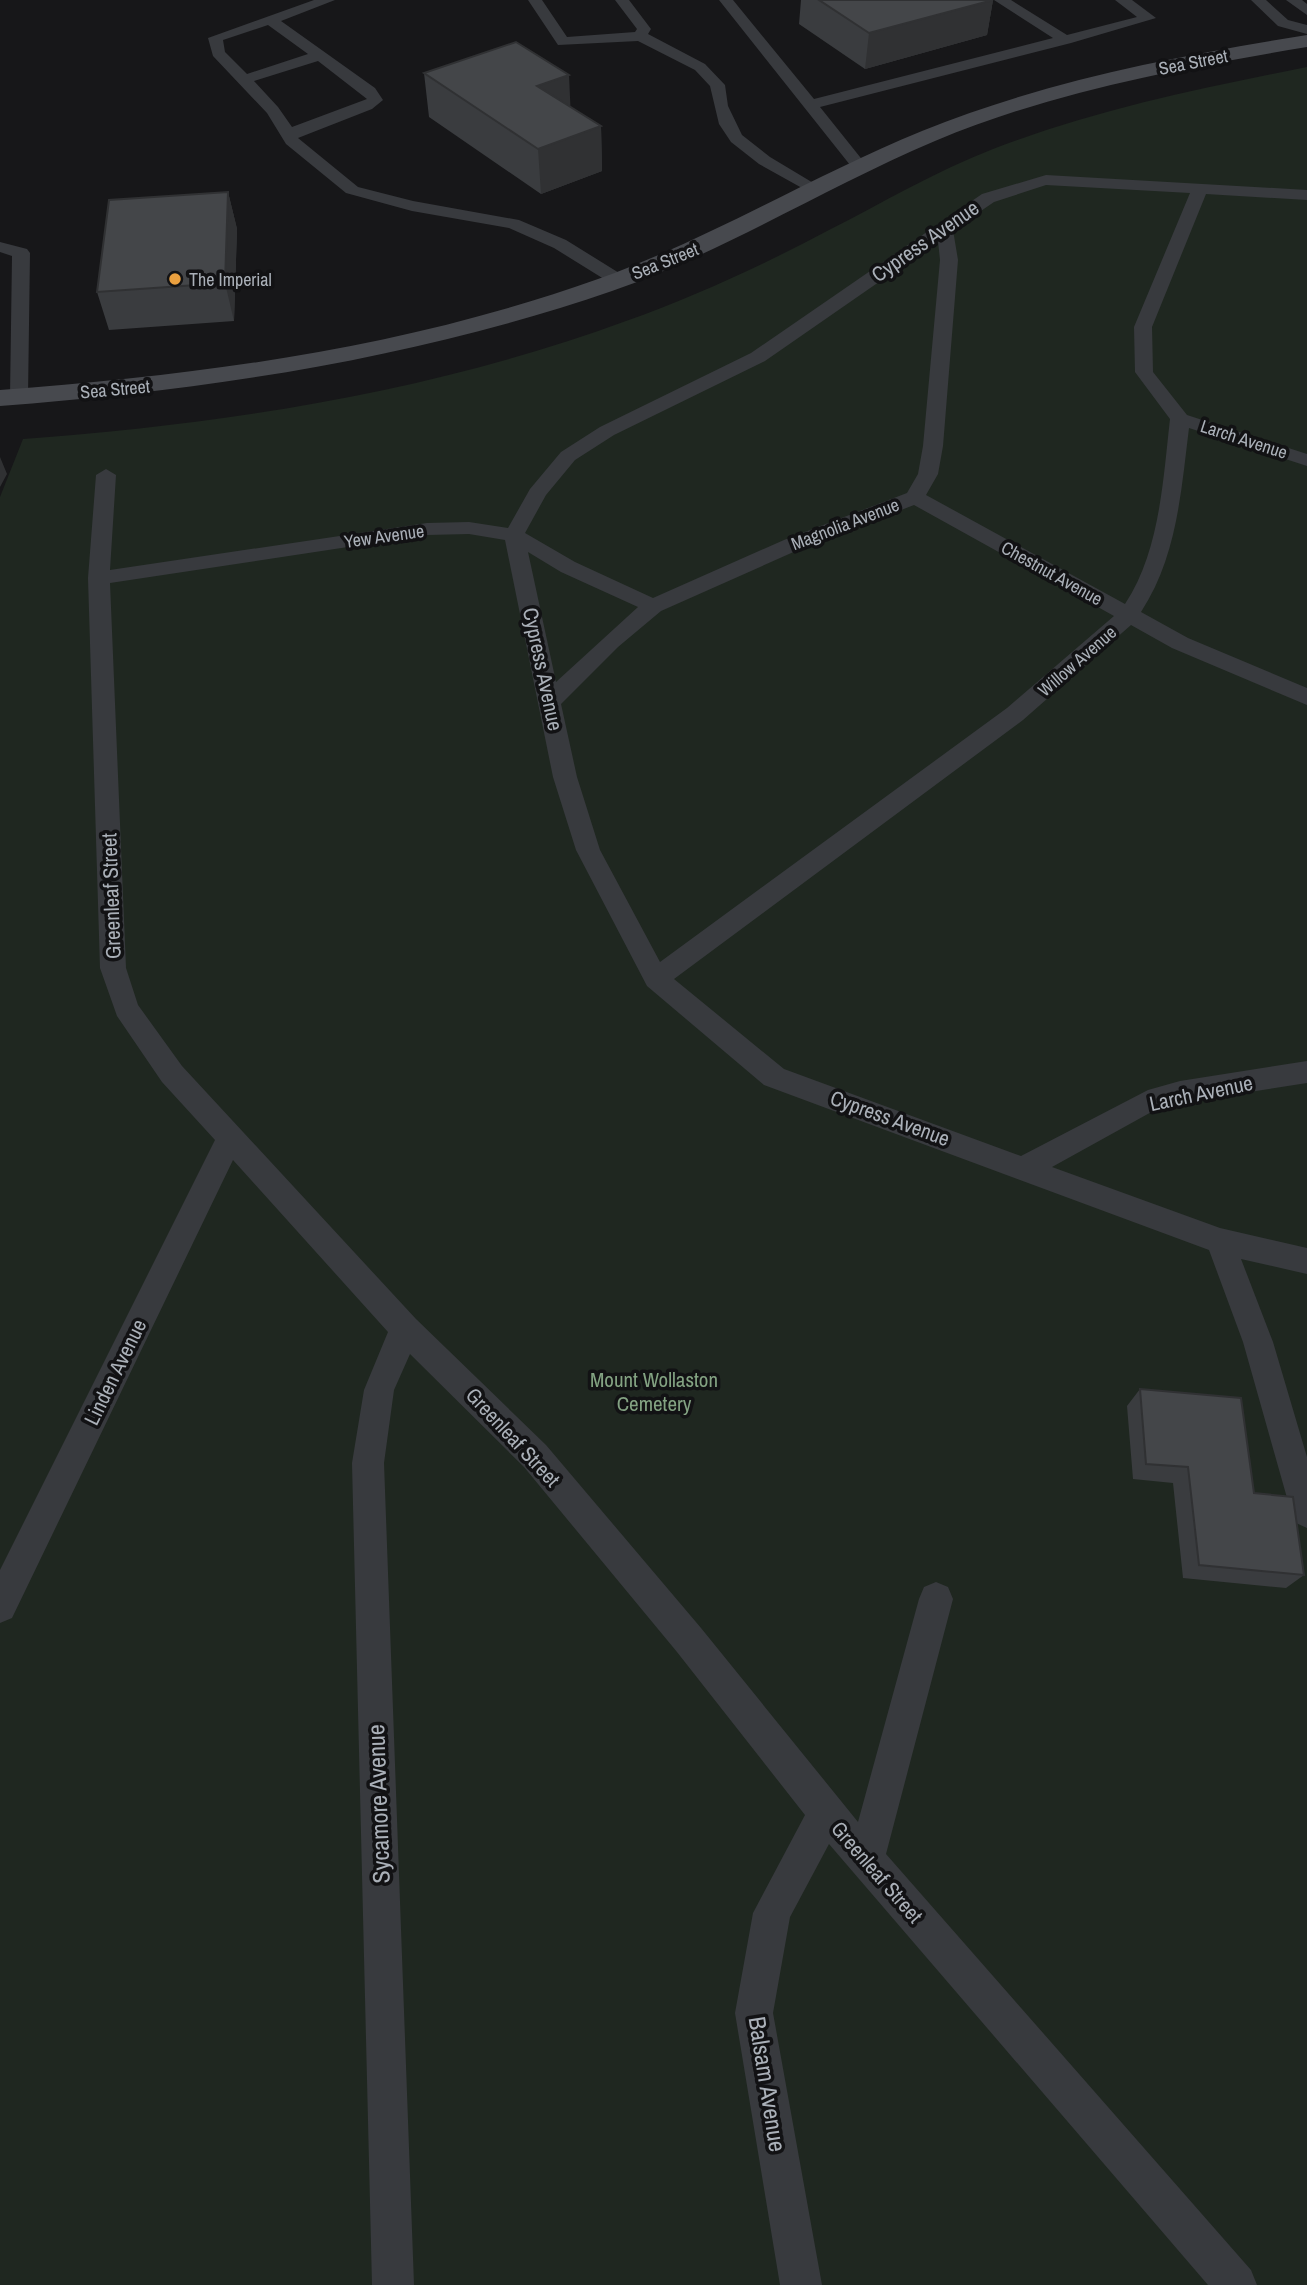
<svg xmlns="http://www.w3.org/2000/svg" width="1307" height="2285" font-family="'Archivo Narrow',sans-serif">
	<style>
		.green { fill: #1f2720 }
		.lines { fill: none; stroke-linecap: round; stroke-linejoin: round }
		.service { fill: #383a3e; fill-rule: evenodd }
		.secondary { fill: #47494e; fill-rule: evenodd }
		.wall { fill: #3a3c3f }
		.shaded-wall { fill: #303133 }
		.building { fill: #444649; stroke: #303133; stroke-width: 2 }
		.poi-dot { fill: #eaa03f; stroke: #121214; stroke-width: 2.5 }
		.labels { text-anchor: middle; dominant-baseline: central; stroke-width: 7; stroke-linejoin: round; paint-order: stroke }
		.far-street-label { font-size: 18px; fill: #aab0b8; stroke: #121214 }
		.far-poi-label { font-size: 18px; fill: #aab0b8; stroke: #121214; text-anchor: start }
		.street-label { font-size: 21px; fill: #aab0b8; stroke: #121214 }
		.park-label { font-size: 21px; fill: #83a282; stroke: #121214 }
		.near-street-label { font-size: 24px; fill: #aab0b8; stroke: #121214 }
	</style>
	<rect width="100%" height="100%" fill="#171719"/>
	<path class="green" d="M1307,67V2285H0V497L23,439C227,424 433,392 626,321C696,296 763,265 829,230C884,202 936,171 993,149C1093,110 1202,88 1307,67Z"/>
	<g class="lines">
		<path class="service" d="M314,0H335L281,21L375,88L383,100L372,109L298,138L358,187L413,201L519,220L566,240L624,276L627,280L624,284H612L554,248L509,228L412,211L346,193L286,144L267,113L213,56L208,38ZM268,25L308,54L247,74L225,52L223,40ZM318,61L367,99L292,127L278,107L254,81Z
			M528,0H542L567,37L635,32L637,29L615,0H629L651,29L648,34L705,64L725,85L728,106L742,135L770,157L825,190L823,193H811L759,164L731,142L719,124L710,86L695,70L638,41L558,45Z
			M719,0H733L814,99L1053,38L994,0H1011L1067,35L1137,17L1115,0H1132L1156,18L1071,43L820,107L868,167L860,172L854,170Z
			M1251,0H1266L1288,20L1307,25V34L1278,26Z
			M1286,0H1302L1307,4V15Z
			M1046,175L1307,190V200L1206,194L1152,327L1153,372L1187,415L1307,454V466L1189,428C1181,492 1177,557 1141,612L1188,638L1307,688V705L1172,648L1131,625L1023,720L674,979L784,1069L1021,1156L1148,1090L1180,1081L1307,1061V1083L1180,1103L1155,1110L1052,1167L1220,1228L1307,1248V1274L1241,1259L1273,1342L1307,1457V1528L1296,1523L1291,1512L1243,1342L1209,1250L764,1085L647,986L576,850L553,777L505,540L469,534L427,535L110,583L126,968L138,1005L182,1066L416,1319L546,1445L701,1628L858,1822L919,1599L924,1587L936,1582L948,1587L953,1599L886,1854L1251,2270L1257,2285H1208L829,1844L790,1917L773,2013L822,2285H780L735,2013L753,1913L805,1815L677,1652L524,1467L410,1354L394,1390L384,1463L414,2285H372L352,1463L364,1390L388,1332L233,1160L12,1618L0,1623V1570L215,1140L162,1082L117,1016L100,968L88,578L96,475L106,469L116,475L110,570L427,523L469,522L508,528L530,489L561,452L600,427L751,353L982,194ZM1046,185L1190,193L1134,327L1135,372L1170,419C1163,480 1160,551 1125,604L926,495L938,474L943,446L958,260L953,230L994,202ZM938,241L940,260L923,446L918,474L907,493L784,540L653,598L575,562L525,533L546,495L575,460L614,435L765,361ZM914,505L1114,616L1007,708L660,962L600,850L577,777L561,704L618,647L661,611L798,550ZM528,552L561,572L638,607L556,682Z
			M0,242L27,249L30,253L28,396L19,402L10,396L12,256L0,252Z"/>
		<path class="secondary" d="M1307,35V47C1181,68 1054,91 935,141C826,187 724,252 612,291C414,359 208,390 0,406V390C203,375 405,348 598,279C710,239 812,176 922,131C1045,81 1176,56 1307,35Z"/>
	</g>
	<path class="wall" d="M801,0H993L987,35L865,69L799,24Z
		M424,73L570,107L601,126L602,171L541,194L429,117Z
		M228,192L237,229L234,321L109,330L97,292Z
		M1140,1389L1254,1493L1304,1575L1286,1588L1183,1578L1173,1483L1133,1479L1127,1406Z"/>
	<path class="shaded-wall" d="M993,0L987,35L865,69L869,33Z
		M569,75L571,119L537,86Z
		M601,126L602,171L541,194L538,149Z
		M228,192L237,229L234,321L225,283Z
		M0,457L7,474L0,487Z"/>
	<path class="building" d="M819,0H993L869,33Z
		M516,42L569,75L537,86L601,126L538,149L424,73Z
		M228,192L225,283L97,292L109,200Z
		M1140,1389L1241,1398L1254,1493L1293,1497L1304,1575L1199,1565L1188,1467L1146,1464Z"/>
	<circle class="poi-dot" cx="175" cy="279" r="7"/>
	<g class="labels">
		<g class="far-street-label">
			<text transform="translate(1193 62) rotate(-11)">Sea Street</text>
			<text transform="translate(665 261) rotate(-22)">Sea Street</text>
			<text transform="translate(115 389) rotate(-5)">Sea Street</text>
			<text transform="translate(1244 439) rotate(18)">Larch Avenue</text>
			<text transform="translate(845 524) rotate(-21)">Magnolia Avenue</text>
			<text transform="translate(384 536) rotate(-8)">Yew Avenue</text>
			<text transform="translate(1052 573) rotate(29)">Chestnut Avenue</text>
			<text transform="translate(1077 661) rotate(-41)">Willow Avenue</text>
		</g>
		<g class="far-poi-label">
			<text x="189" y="279">The Imperial</text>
		</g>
		<g class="street-label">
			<text transform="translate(925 241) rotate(-35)">Cypress Avenue</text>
			<text transform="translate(543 669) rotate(78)">Cypress Avenue</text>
			<text transform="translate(111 896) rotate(-92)">Greenleaf Street</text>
			<text transform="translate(1201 1093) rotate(-12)">Larch Avenue</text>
			<text transform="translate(890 1118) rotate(20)">Cypress Avenue</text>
			<text transform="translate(115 1372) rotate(-64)">Linden Avenue</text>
			<text transform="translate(513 1437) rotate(47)">Greenleaf Street</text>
			<text transform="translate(877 1872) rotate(49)">Greenleaf Street</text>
		</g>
		<g class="park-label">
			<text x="654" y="1379">Mount Wollaston<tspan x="654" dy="24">Cemetery</tspan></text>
		</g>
		<g class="near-street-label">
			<text transform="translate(378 1804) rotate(-92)">Sycamore Avenue</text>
			<text transform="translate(768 2084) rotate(81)">Balsam Avenue</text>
		</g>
	</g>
</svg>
